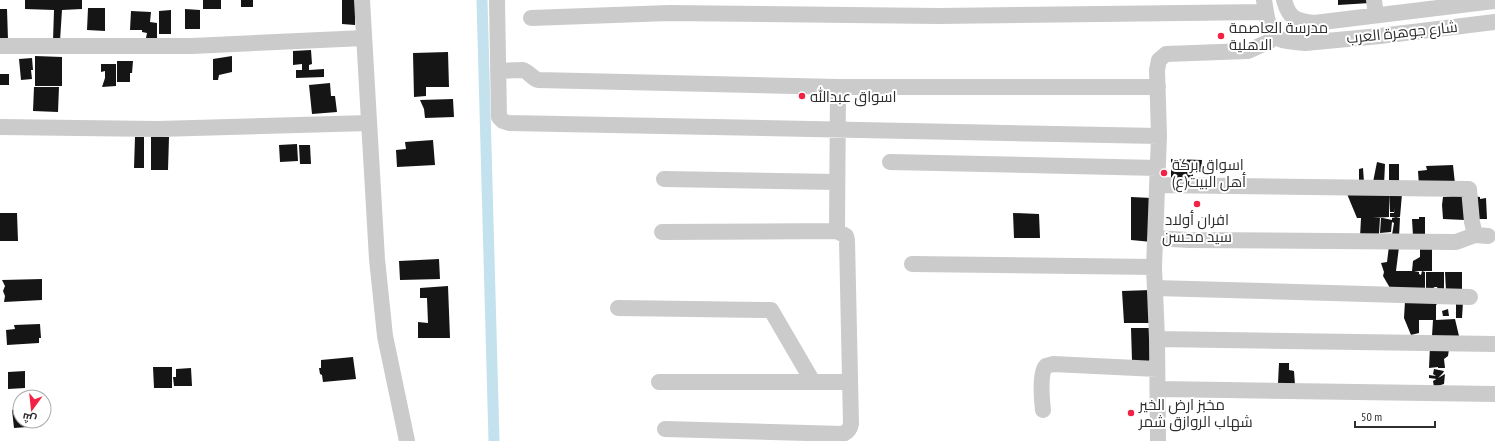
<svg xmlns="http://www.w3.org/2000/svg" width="1495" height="441" font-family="'PT Sans Narrow',Cairo,sans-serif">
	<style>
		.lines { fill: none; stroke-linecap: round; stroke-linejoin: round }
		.canal { stroke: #c4e2ee; stroke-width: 11 }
		.building { fill: #151515 }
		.minor { stroke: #cbcbcb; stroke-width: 16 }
		.poi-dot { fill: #f32144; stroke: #fff; stroke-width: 1.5 }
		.labels { text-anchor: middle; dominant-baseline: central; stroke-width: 4; stroke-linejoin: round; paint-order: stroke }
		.poi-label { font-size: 15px; fill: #2e2e2e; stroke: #fff; text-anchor: start }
		.street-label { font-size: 15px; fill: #2e2e2e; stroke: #fff }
	</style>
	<rect width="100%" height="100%" fill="#fff"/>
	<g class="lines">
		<path class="canal" d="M482,0L494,441"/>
	</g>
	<path class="building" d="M25,0H82V9L62,10L60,41H53L54,10L25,9Z
		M203,0H221V9H203Z
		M241,0H253V7H241Z
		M342,0H355V25L342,24Z
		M1338,0H1369L1370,3L1338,5Z
		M88,8H105V31L87,30Z
		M0,9H7L8,40H0Z
		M185,9L200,10V29H185Z
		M171,10V34H159V11Z
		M131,11L151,12L150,22L157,23V39L146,38L147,33L142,32V30H130Z
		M311,50L312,64L309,65V70L324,69V77L296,78V70H302V64L293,65V51Z
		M448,52L449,87H426V96L414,97L413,53Z
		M35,56L62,57V86H35Z
		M232,56V72L219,75L218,80H213V59Z
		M32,58L33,70H31L32,79L21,80L19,59Z
		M117,61H133L132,73H130V82H117Z
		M101,64H116V86L102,87L105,78V71L101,72Z
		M0,74H9V85H0Z
		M330,83L331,96H335L337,112L312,114L309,85Z
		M34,87H59L58,112L33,111Z
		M453,99L454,117L425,118L424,109L420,100Z
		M135,137H144V168H134Z
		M151,137H169L168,170H151Z
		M433,140L435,165L397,167L396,150L406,149L405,142Z
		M297,144L298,161L280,162L279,145Z
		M299,145H310L311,164H300Z
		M1171,159L1202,160L1201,172H1193V182L1171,181Z
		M1377,162L1385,164L1384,185L1373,182Z
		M1389,164H1399V182H1389Z
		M1453,165L1455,184L1419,186L1418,171L1427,170L1426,166Z
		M1363,168L1364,182H1359V169Z
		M1347,194H1389V217L1373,218H1380L1379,234L1360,237L1361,218H1357Z
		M1389,194H1402L1400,217H1390V213H1394L1395,208L1394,212H1390Z
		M1464,195L1465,220L1443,219L1442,205L1443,197Z
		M1472,196L1480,197V199L1486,198L1487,219H1474Z
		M1131,197L1152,198V242L1131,240Z
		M0,213H17L18,241H0Z
		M1013,213L1039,214L1040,238H1014Z
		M1396,217L1400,218L1399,237L1392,235L1394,223L1392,222L1391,232L1380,233L1381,218H1383L1392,220V218Z
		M1419,217H1425V235L1413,236L1412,219H1419Z
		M1389,246L1399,247L1396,271H1412L1413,261L1420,257V248H1432V271H1414L1419,272V274L1421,275L1422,271L1425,272V291L1390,288L1383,276L1384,272L1381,263L1387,262Z
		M439,259L440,279L400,280L399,261Z
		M1426,272H1444V291L1438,289L1437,287H1435L1431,289L1426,288Z
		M1445,272H1462V291H1446Z
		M42,279V300L4,302L5,296L3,291L5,286L2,280Z
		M448,286L450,338H418V322L428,323L427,298H420V288Z
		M1151,290L1152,323H1124L1122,291Z
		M1441,300L1436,305V320L1455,319L1459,336H1432L1433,320H1419V333L1411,335L1404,318L1405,301Z
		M1463,302L1462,318H1456V304Z
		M1448,309L1449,316H1443L1442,311Z
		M40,324L41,338H39V343L7,345L6,330L15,329L14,325Z
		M1131,328H1151L1153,362L1132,361Z
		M1430,346L1449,349L1448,356L1444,359L1445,368H1438V367L1429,368Z
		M353,357L356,379L323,382L322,375L320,374L319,368H321V360Z
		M1279,363H1289V370L1294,371L1295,385L1278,383Z
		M153,367H172V388H154Z
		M191,368L192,386H174L173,377H176V369Z
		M1434,369L1444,371L1443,373L1437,379L1429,378V375L1436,376L1433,374Z
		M25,371V388L8,389V372Z
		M1445,374L1444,384L1434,387L1433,381Z
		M20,409V421H41L42,426L14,428L12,410Z"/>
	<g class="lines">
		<path class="minor" d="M362,0L377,259L385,336L407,441
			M497,0L499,117L503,121L509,123L1159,136
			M1264,0C1266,10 1267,30 1276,37C1283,42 1296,42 1305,43L1380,36L1495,22
			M1284,0C1289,18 1295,21 1314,23L1495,1
			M1374,0L1376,15
			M531,18L669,13L938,16L1266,12
			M0,46H192L364,38
			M498,71L523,70C529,72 532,78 538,80L838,87H1158
			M0,127L158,129L369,123
			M890,162L1158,168
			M664,179L837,182
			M1157,185L1469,189L1472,222L1475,235
			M662,232L837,231L838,87
			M1155,238L1189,240L1456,242L1475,235L1488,236
			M912,264L1154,267
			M1155,288L1470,297
			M618,308L771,310L813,382
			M1157,339L1495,344
			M659,382H850
			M1161,389L1495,394
			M1043,410C1042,401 1039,372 1046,366C1048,365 1051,365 1053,364L1157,369
			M665,429L843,434C848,432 850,429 851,424L847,240L846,236L837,231
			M1158,441L1157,339L1154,267L1159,136L1157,70L1159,60L1166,54L1248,51L1268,42L1276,36"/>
	</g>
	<g class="poi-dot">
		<circle cx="1221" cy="36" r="4"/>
		<circle cx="802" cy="96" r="4"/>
		<circle cx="1164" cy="173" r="4"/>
		<circle cx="1197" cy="204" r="4"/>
		<circle cx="1131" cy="413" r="4"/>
	</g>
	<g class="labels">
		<g class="poi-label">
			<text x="1229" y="27">مدرسة العاصمة<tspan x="1229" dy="17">الاهلية</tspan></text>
			<text x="810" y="96">اسواق عبدالله</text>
			<text x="1172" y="164">اسواق بركة<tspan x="1172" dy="17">أهل البيت(ع)</tspan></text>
			<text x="1197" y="219" text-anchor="middle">افران أولاد<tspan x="1197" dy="17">سيد محسن</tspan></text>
			<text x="1139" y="404">مخبز ارض الخير<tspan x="1139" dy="17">شهاب الروازق شمر</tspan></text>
		</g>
		<g class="street-label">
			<text transform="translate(1402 32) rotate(-6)">شارع جوهرة العرب</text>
		</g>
	</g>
	<g transform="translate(32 409) rotate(195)"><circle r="19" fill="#ffffff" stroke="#ababab"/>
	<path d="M0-3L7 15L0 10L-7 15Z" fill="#f32144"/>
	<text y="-6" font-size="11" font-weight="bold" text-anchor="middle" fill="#2e2e2e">ش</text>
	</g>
	<path d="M1355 421v6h80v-6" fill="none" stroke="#2e2e2e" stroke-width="2"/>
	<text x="1361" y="421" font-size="12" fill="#2e2e2e" stroke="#ffffff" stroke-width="3" paint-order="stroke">50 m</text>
</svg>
